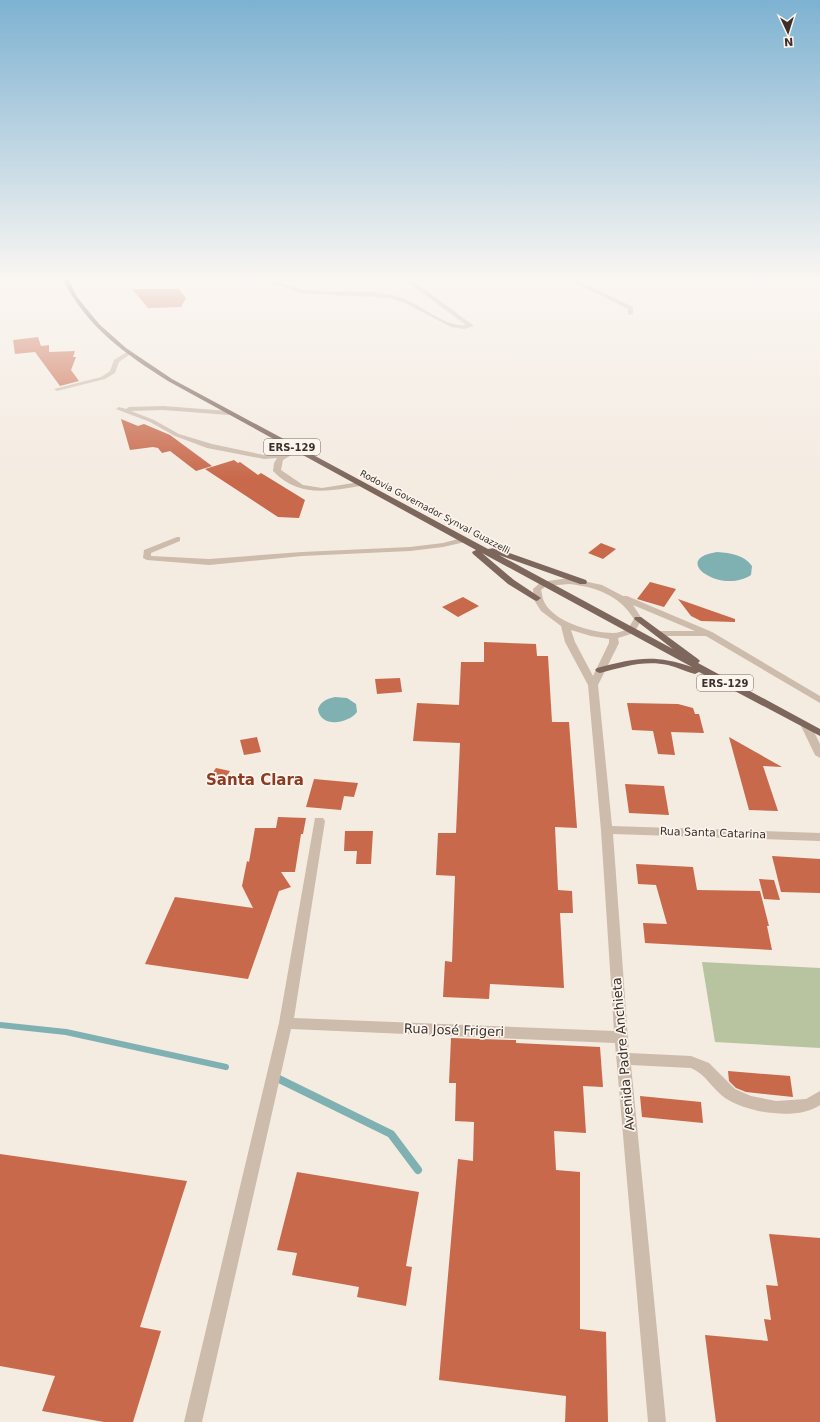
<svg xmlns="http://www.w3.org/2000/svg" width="820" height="1422" font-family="'DejaVu Sans',sans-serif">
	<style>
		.green { fill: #b8c4a0 }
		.water { fill: #7fb0b2 }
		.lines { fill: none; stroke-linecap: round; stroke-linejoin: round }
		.stream-far1 { stroke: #7fb0b2; stroke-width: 6 }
		.stream { stroke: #7fb0b2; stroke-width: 8 }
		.building { fill: #c8694b }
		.minor { fill: #cdbbac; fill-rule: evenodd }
		.major { fill: #7d675c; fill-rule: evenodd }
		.labels { text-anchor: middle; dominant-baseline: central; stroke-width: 3.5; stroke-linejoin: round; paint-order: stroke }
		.far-street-label { font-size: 9px; fill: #3b302b; stroke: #fbf5ee }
		.shield { fill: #fbf5ee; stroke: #756b66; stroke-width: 1 }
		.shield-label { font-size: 10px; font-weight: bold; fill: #3b302b }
		.street-label { font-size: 11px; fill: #3b302b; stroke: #fbf5ee }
		.near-street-label { font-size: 13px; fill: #3b302b; stroke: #fbf5ee }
		.district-label { font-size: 15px; font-weight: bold; fill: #8c3b22; stroke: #fbf5ee }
	</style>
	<rect width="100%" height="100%" fill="#f4ebe1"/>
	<path class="green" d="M702,962L820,968V1048L715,1042Z"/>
	<path class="water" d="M717,552C731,553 744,555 752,566L751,575C721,595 669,559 717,552Z
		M335,697L347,698L356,704L357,712C348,724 320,728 318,709C321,701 327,699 335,697Z"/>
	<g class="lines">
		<path class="stream-far1" d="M0,1025L66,1032L226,1067"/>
		<path class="stream" d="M277,1078L391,1134L418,1170"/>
	</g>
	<path class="building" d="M132,289H179L186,298L181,307L148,308Z
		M38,337L41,346L49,345V352L75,351L73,357H76L71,370L79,381L60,386L35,352L15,354L13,340Z
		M121,419L138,426L144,424L170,435L212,466L196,471L170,451L162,453L158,448L153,447L130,450Z
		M234,460L238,463L240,462L258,475L261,473L305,500L299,518L278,517L205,469Z
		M601,543L616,549L603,559L588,553Z
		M650,582L676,589L664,607L637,599Z
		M463,597L479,606L458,617L442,607Z
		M678,599L735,619V622L701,621L691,616Z
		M484,642L536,644L537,656H548L552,722H569L577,828L555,827L558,890L572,891L573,913H560L564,988L490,984L489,999L443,997L445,961L452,962L455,876L436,875L438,833H456L460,743L413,741L417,703L459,705L461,662H484Z
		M400,678L402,692L377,694L375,679Z
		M627,703L678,704L693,708L695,714H699L704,733L671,732L675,755L658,754L653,731L632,730Z
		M257,737L261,752L244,755L240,740Z
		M729,737L782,767L763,766L778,811L749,810Z
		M216,768L230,771L222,784L207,781Z
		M314,779L358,783L354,797L344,796L341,810L306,807Z
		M625,784L664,786L669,815L629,813Z
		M278,817L306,818L303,834H301L295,872H281L291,887L279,891L248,979L145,964L175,897L253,908L242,886L247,861L249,862L255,828H276Z
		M345,831H373L371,864H356L357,851H344Z
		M772,856L820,859V893L781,892Z
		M636,864L693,867L697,890L760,891L769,926H767L772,950L645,943L643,923L667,924L656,885L638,884Z
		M759,879L774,880L780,900L764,899Z
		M451,1038L510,1040H516V1043L600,1047L603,1087L583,1086L586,1133L554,1131L556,1170L580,1172V1329L606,1332L608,1422H565L566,1396L439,1380L458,1159L473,1161L474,1122L455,1121L456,1083H449Z
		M728,1071L790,1076L793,1097L746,1092L736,1088L729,1081Z
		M640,1096L701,1102L703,1123L642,1117Z
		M0,1154L187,1181L140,1327L161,1331L133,1422H104L42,1411L55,1376L0,1366Z
		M297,1172L419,1192L406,1266L412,1267L406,1306L357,1297L359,1287L292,1275L297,1253L277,1250Z
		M769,1234L820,1238V1422H716L705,1335L768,1341L764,1319L771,1320L766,1285L778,1286Z"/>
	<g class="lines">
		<path class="minor" d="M265,280C278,280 289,287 301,289C333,295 368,287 399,297C420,303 445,328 466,325L405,280H412L474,326L464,329L451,327L405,303L390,298L300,293Z
			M570,280H577L633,307V314L628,315V309Z
			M127,352L132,353L119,362L115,373L105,379L57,391L54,389L101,377L110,371L114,360Z
			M163,406L229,411L232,413L229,415L163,410L131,411L154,420L179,434L212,444L264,455L282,453L292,447H298V451L283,460L281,470L303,485L322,488L360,482L364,484L360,486C328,491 299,498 273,471L274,463L277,458L264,459L207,448L175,436L150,422L116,409L119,407L126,409L129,407Z
			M177,537H180V541L151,553V556L209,559L302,552L410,547L443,543L462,538L466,540L465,542L443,547L410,551L302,556L209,565L147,560L143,558L144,550Z
			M569,578L602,585L623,596H627L712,632L820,696V703L706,636H658L656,634L658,632L661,631H695L633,605L642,619L634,633L618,638L619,643L598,685L612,826L820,833V841L613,834L629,1053L691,1056L709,1063L735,1089L751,1096L776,1101L806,1099L820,1091V1105C797,1121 748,1113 725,1098C712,1089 706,1074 691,1068L631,1065L666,1422H648L615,1043L291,1029L202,1422H184L279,1023L315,818H323L325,821L294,1018L614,1031L601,830L588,685L565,642L561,626L541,611L534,600L533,589L541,582ZM569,584C596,587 619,595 634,619L628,629C623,631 618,633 613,633C592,633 550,621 543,599C542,596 542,593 541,590L546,586ZM571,630L591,636L609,639V643L593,676L575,642Z
			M806,723L810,724L820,744V758L815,755L801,726Z"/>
		<path class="major" d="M63,280H69L77,297L99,324L126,348L172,379L488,549L495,548L586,580L587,582L586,584H580L499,555L673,649L634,619L635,617H641L698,659L700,661L698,663L820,729V736L699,672L695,674C686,672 677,667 668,665C644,660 623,667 600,673L597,672L595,670L597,668C635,658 654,654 692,667L482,553L514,580L541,598L537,601L534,600L508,584L473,554L472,552L476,550L168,381C124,353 88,328 63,280Z"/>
	</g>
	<linearGradient id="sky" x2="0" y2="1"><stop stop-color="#7eb2d2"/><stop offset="0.58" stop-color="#faf6f2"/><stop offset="1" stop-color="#faf6f2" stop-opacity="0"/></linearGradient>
	<rect width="820" height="479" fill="url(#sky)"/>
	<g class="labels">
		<g class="far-street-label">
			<text transform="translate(435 512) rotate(28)">Rodovia Governador Synval Guazzelli</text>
		</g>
		<g class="shield">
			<rect x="264" y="439" width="56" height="16" rx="3"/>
			<rect x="697" y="675" width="56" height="16" rx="3"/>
		</g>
		<g class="shield-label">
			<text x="292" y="447">ERS-129</text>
			<text x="725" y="683">ERS-129</text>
		</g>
		<g class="street-label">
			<text transform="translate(713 833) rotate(2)">Rua Santa Catarina</text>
		</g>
		<g class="near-street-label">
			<text transform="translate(454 1030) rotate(2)">Rua José Frigeri</text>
			<text transform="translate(623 1054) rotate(-95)">Avenida Padre Anchieta</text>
		</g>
		<g class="district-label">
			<text x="255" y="780">Santa Clara</text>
		</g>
	</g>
	<g transform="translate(788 32) rotate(176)" stroke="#fbf5ee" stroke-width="3" paint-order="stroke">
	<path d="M0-3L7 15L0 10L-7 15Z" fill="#3b302b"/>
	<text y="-6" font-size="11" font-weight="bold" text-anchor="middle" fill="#3b302b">N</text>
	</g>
</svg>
